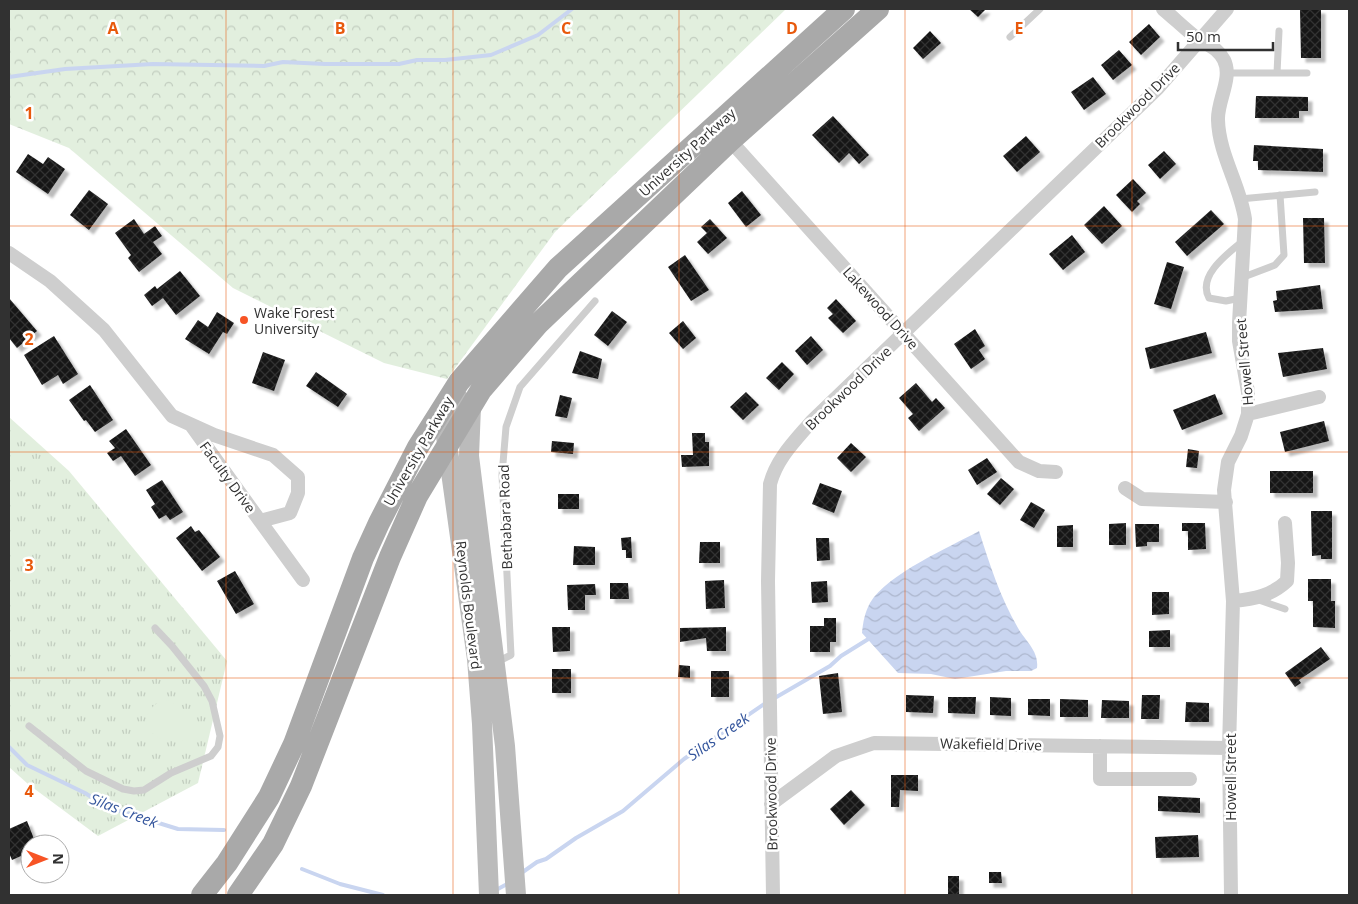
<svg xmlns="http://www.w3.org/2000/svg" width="1358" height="904" font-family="'Open Sans',sans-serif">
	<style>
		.grass { fill: url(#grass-tufts) }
		.forest { fill: url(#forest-crowns) }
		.green { fill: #e2efde }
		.water { fill: url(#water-waves) }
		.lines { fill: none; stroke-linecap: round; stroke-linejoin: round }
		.stream { stroke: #c9d5f0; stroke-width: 4 }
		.building { fill: url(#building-cross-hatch); filter: url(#shadow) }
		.service { stroke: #cecece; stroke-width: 7 }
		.minor { stroke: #cecece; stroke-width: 14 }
		.secondary { stroke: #bbb; stroke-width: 20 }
		.primary { stroke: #a9a9a9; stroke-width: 22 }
		.grid { fill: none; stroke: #e8590c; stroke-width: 1; stroke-opacity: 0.55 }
		.poi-dot { fill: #f75425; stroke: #fff; stroke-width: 2 }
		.labels { text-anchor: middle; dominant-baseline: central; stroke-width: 5; stroke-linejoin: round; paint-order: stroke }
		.street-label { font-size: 14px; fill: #313131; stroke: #fff }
		.poi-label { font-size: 14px; fill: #313131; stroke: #fff; text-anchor: start }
		.water-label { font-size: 15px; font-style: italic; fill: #35569d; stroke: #fff }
		.grid-label { font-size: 16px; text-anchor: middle; font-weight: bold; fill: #e8590c; stroke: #fff; stroke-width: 5; stroke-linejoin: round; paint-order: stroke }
	</style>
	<defs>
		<pattern id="grass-tufts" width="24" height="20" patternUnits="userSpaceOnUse" patternTransform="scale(1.25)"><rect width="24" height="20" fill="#e2efde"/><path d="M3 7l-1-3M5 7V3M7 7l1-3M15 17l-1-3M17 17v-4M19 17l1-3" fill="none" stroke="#c2cdbf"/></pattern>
		<pattern id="forest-crowns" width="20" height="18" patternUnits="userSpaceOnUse" patternTransform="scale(1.25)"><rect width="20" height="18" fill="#e2efde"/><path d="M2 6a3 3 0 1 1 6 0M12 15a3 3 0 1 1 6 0" fill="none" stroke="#c2cdbf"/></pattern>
		<pattern id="water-waves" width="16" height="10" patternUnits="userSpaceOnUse" patternTransform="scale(1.25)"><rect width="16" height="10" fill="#c9d5f0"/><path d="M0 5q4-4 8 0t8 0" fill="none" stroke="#adb7ce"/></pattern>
		<pattern id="building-cross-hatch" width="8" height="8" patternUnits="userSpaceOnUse" patternTransform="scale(1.25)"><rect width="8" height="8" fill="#181818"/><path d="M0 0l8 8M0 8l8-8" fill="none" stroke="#313131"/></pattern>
		<filter id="shadow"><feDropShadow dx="4.5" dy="4.5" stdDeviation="1" flood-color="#0004"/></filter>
	</defs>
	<rect width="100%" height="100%" fill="#fff"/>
	<path class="grass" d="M9,417L69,471L227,661L198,783L98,836L28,784L9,767Z"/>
	<path class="forest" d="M9,9H786L555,232L447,379L384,363L233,288L69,148L9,124Z"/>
	<path class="green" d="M165,700L170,701L196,723L197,733L190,740C179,742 160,742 152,733C139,721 151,703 165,700Z"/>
	<path class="water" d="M979,531C990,565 1000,597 1018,628C1026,642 1039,651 1037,668L1031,671H1006L955,679L931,674L898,673L862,633C863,622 865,612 870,603C887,574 950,547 979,531Z"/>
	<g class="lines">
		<path class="stream" d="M9,77L65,69L153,64L264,66L283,62L325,64H399L417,60H445L491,55L538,35L572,9
			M773,699L830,666L841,656L870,638
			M9,747L27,765L85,793L107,807L178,829L224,830
			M302,869L340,884L383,895
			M520,874L537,862L546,859L576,838L623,811L684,759L767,702
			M496,890L509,883"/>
	</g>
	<path class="building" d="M969,9H986L978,17Z
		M1300,9H1321V58H1301Z
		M1149,24L1160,37L1141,55L1129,42Z
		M930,31L941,43L923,59L913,48Z
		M1119,50L1132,65L1113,80L1101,65Z
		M1093,77L1106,94L1084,110L1071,92Z
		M1256,96L1308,97V111H1299V118H1255Z
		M833,116L869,155L859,164L849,153L839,163L812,135Z
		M1026,136L1040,152L1017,172L1003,156Z
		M1254,145L1323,149V172L1258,170V161H1253Z
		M1164,151L1176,164L1160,179L1148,165Z
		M28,154L43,164L48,157L65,169L48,194L16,172Z
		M1133,179L1146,193L1137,201L1140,204L1132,212L1116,195Z
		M89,190L108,204L89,230L70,215Z
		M742,191L761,215L746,227L728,203Z
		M1104,206L1122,226L1102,244L1084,225Z
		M1211,210L1224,224L1187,256L1175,242Z
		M1303,218H1324L1325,263H1304Z
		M134,219L144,234L155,226L162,236L153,242L162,254L139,272L128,258L131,255L115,233Z
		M710,219L727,238L708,254L697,242L707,233L701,227Z
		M1072,235L1085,252L1063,270L1049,254Z
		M685,255L709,290L691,301L668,267Z
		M1167,262L1184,267L1171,309L1154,304Z
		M180,271L200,296L176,315L163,298L152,306L144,295L155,286L157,289Z
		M1320,285L1323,309L1275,312L1273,301L1277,300L1276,291Z
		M9,298L37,331L17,348L9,338Z
		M836,299L856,321L843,333L828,318L833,314L827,308Z
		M612,311L627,322L608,346L594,335Z
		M217,312L234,323L227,334L223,332L209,354L185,339L198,320L208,327Z
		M683,321L696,338L683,349L669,333Z
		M975,329L985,346L979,350L985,359L971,369L954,344Z
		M1206,332L1212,353L1150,369L1145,348Z
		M54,336L78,374L63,384L58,375L42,385L24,355Z
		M811,336L823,350L807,365L795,351Z
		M1323,348L1327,369L1283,377L1278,353Z
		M580,351L602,359L598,379L572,373Z
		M263,352L285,360L274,391L252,383Z
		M782,362L794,374L779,390L766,378Z
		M316,372L347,394L338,407L306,386Z
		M916,383L932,402L936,398L945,408L919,431L908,418L913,414L899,398Z
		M90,385L113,420L95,432L86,420L84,421L69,400Z
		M746,392L759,405L743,420L730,407Z
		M1215,394L1223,414L1182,430L1173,410Z
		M560,395L572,398L567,418L555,416Z
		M1324,421L1329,441L1285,452L1280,432Z
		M126,429L151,465L135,476L121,456L113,461L107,453L115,448L109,441Z
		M692,433H705V442H709V466L682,467L681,455H693Z
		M552,441L574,443L573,454L551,452Z
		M851,443L866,457L851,472L837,458Z
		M1188,449L1199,451L1197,468L1186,467Z
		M987,458L997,472L977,485L968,470Z
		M1270,471H1313V493H1270Z
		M1001,478L1014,489L1000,505L987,494Z
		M162,480L183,512L170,520L166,515L159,519L151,507L155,504L146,490Z
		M820,483L842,491L834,513L812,504Z
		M558,494H579V509H558Z
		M1031,502L1045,510L1034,528L1020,520Z
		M1311,511H1332V559H1321V555L1312,556Z
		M1126,523V545H1109V524Z
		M1182,523H1205L1206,549L1188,550V531H1182Z
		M1135,524H1159V542H1147V546L1136,547Z
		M1073,525V547H1057V526Z
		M191,526L195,532L199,530L220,557L202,571L176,538Z
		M631,537L632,558H626V550H622L621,538Z
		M816,538H829L830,560L817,561Z
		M700,542H720V563H699Z
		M574,546L595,547V565H573Z
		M235,571L254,604L236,614L217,581Z
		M1308,579H1331V601H1335V628L1313,627V601H1308Z
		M724,580L725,608L706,609L705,581Z
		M827,581L828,602L812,603L811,582Z
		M610,583H628L629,599H610Z
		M595,584L596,595H585V610H568L567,585Z
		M1152,592H1169V614L1152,615Z
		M824,618H836V642H830V652H810V626H824Z
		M552,627H570V651L553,652Z
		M726,627V651H707L706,638L680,642V628Z
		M1170,630V647H1149V631Z
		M1321,647L1330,659L1299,680L1301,683L1295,687L1285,673Z
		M679,665L690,666V678L678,677Z
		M552,669H571V693H552Z
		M711,671H729V697H711Z
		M838,673L842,712L823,714L819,676Z
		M906,695L934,696L933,713L906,712Z
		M1142,695H1160L1159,719H1141Z
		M948,697H976L975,714L948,713Z
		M990,697L1011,698V716L990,715Z
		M1028,699H1050V716L1028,715Z
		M1060,699L1088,700V717H1060Z
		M1102,700L1129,701V718H1101Z
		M1186,702L1209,703V722H1185Z
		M891,775H918V791L900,790L899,807H891Z
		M851,790L865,805L844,825L830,809Z
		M1158,796L1200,798V813L1158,811Z
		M27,821L36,844H30V852L12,860L9,853V829Z
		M1198,835L1199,857L1156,858L1155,837Z
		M989,872H1001L1002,883H989Z
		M948,876H959V895H948Z"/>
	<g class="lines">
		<path class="service" d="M1010,37L1040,9
			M1226,73H1307
			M1277,73L1279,31
			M1240,199L1315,192
			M1241,278L1275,265L1284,255L1280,195
			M1240,298L1226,301L1209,298C1197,276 1227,254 1243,241
			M1256,599L1285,609
			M497,662L511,655L502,475L506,427L520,387L595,301
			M29,726L86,771L123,789L134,791L144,790L171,773L211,756L218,747L220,736L212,701L204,686L172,646L155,628"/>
		<path class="minor" d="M1163,9C1175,19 1186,30 1198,39C1209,46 1217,47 1224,60C1233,78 1217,101 1218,120C1219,155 1240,185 1245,219L1239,323V341L1248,392V414L1241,436L1228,462L1224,490L1233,601L1229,748L1231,895
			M726,136L1019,462L1039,471L1056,472
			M9,253L50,281L104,330L172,416L214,435L273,455L298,477V493L290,513L260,521L191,425
			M1248,414L1319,397
			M1125,488L1142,499L1226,502
			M260,521L303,580
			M1233,601C1254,599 1271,596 1287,581L1288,563L1285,523
			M1100,746V779H1190
			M771,804L836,756L874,743L1229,748
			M773,895L768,581L770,484C777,458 795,441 812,421L1158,88L1227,9"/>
		<path class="secondary" d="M460,400L448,418L445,429L477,659L482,724L489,895
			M471,407L469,456L505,746L516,895"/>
		<path class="primary" d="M202,895L227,863L269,797L294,744L363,558L379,523L418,447L459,382L558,268L844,9
			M238,895L273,844L301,786L390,557L417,496L481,390L538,324L730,141L878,9"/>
	</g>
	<path class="grid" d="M226,9V895M453,9V895M679,9V895M905,9V895M1132,9V895M9,226H1349M9,452H1349M9,678H1349"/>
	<circle class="poi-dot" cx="244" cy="320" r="5"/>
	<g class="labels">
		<g class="street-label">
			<text transform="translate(1137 105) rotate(-45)">Brookwood Drive</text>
			<text transform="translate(687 152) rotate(-42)">University Parkway</text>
			<text transform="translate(881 308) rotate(48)">Lakewood Drive</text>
			<text transform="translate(1244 362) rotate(-95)">Howell Street</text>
			<text transform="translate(848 388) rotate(-44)">Brookwood Drive</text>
			<text transform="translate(418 451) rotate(-60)">University Parkway</text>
			<text transform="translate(228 477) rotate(54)">Faculty Drive</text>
			<text transform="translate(505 517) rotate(-92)">Bethabara Road</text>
			<text transform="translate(469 605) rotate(83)">Reynolds Boulevard</text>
			<text transform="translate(991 744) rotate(1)">Wakefield Drive</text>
			<text transform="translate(1230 777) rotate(-90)">Howell Street</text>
			<text transform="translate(771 794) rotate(-91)">Brookwood Drive</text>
		</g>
		<g class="poi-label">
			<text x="254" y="312">Wake Forest<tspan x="254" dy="16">University</tspan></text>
		</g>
		<g class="water-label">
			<text transform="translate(718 736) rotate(-35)">Silas Creek</text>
			<text transform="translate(124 810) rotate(21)">Silas Creek</text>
		</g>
	</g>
	<g class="grid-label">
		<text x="113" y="34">A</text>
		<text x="340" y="34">B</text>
		<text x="566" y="34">C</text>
		<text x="792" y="34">D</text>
		<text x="1019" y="34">E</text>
		<text x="29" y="119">1</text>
		<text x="29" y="345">2</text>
		<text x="29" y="571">3</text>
		<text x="29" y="797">4</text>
	</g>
	<rect width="1358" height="904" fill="none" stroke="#313131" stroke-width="20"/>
	<g transform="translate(45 859) rotate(90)"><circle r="24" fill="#ffffff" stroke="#adadad"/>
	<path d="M0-4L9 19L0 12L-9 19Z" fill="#f75425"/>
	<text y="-8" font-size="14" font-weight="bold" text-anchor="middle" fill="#313131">N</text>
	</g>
	<path d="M1178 42v8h95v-8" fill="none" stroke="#313131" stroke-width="2.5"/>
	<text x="1186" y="42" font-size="15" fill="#313131" stroke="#ffffff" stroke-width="4" paint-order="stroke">50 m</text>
</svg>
